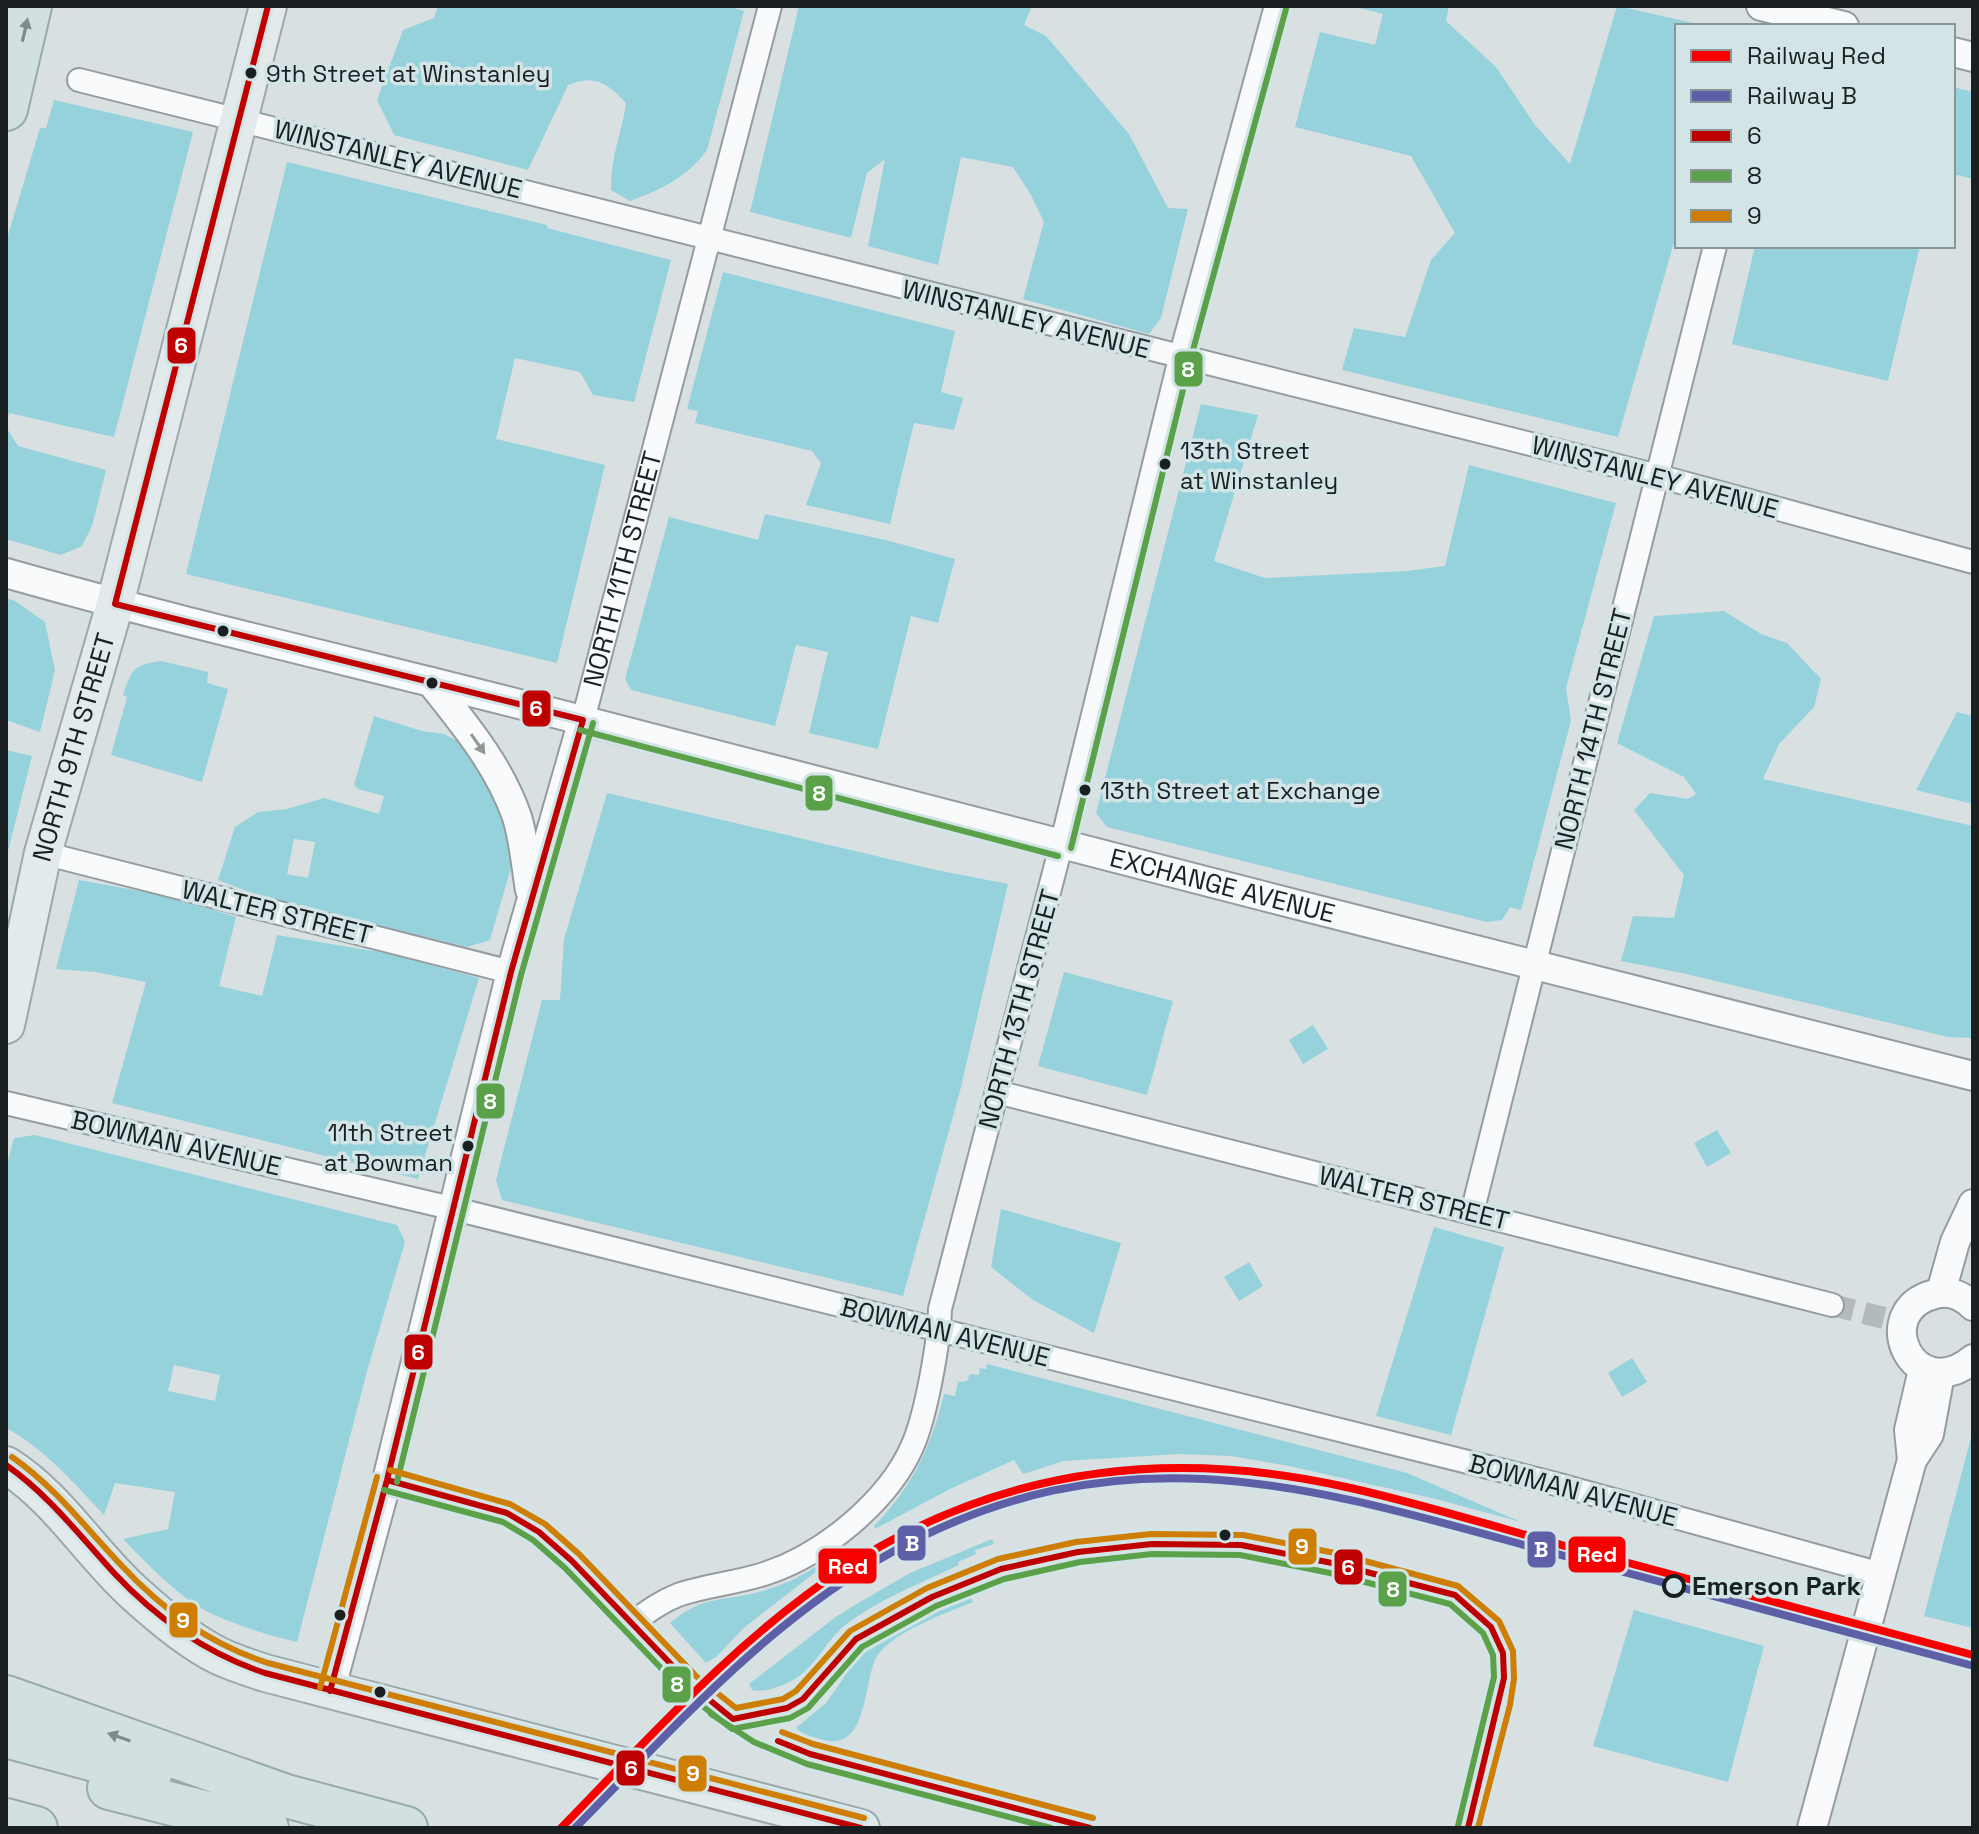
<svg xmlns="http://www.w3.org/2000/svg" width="1979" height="1834" font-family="'Space Grotesk',sans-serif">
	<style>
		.green { fill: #95d2dc; fill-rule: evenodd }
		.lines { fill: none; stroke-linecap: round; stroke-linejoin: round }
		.minor-tunnel { stroke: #b2babb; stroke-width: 22; stroke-dasharray: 22 11; stroke-linecap: butt }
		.minor-casing { stroke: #969c9e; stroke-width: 26 }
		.tertiary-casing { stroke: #969c9e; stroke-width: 32 }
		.primary-casing { stroke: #99aaad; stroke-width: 40 }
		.motorway-casing { stroke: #99aaad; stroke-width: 46 }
		.minor { stroke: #f9fafb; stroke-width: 22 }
		.tertiary { stroke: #f9fafb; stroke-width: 28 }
		.primary { stroke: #e2eaec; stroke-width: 36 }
		.motorway { stroke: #d3e0e2; stroke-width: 42 }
		.bus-1-casing { stroke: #d3e4e7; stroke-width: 12 }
		.bus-2-casing { stroke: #d3e4e7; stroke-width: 12 }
		.bus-3-casing { stroke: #d3e4e7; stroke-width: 12 }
		.bus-1 { stroke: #be0000; stroke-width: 6 }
		.bus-2 { stroke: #5ba14a; stroke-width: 6 }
		.bus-3 { stroke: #ce7e05; stroke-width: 6 }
		.rail-1-casing { stroke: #d3e4e7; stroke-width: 14 }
		.rail-2-casing { stroke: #d3e4e7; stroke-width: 14 }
		.rail-1 { stroke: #f80000; stroke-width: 8 }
		.rail-2 { stroke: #5f5fa8; stroke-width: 8 }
		.oneway { fill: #808a8b }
		.oneway2 { fill: #959899 }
		.bus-dot { fill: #1a2021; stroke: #d3e4e7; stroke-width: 3 }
		.stop-dot { fill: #d3e4e7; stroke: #1a2021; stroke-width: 4 }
		.labels { text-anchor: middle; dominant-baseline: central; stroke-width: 7; stroke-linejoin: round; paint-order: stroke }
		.bus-label { font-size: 24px; fill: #1a2021; stroke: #d3e4e7; text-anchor: start }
		.street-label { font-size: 26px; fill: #1a2021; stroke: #d3e4e7 }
		.stop-label { font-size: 26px; font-weight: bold; fill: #1a2021; stroke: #d3e4e7; text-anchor: start }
		.line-badge { stroke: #d3e4e7; stroke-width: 3 }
		.badge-label { font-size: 22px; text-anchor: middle; font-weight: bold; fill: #fff }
	</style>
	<rect width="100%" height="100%" fill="#d8e0e2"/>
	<path class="green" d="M438,6H727L744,11L707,150C688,177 660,190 630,201L611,190C610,158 622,133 626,103C607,83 595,74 568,85L528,170L394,135L377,100L403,30L434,18Z
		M799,6H1032L1024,25L1046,36L1129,134L1168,208L1188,209L1161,318L1149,334L1023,299L1044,222L1031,195L1013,167L961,157L938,265L868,246L885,159L867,173L851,238L750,212Z
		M1351,6H1449L1446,21L1496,67L1535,125L1570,164L1617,6L1707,26H1677V232L1618,437L1342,370L1354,328L1405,337L1431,260L1455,233L1411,156L1295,127L1320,32L1375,45L1383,14Z
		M1953,87L1973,92V179L1953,174Z
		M54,100L193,132L114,437L9,413L6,427L18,446L106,470L92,526L82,546L61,555L6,539V242L40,128H46Z
		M287,162L547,225V228L671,260L634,402L593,395L580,372L515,358L496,439L605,465L557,663L186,574Z
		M1755,246H1920L1888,381L1732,344Z
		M723,272L955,331L941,392L963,398L954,430L914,423L890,524L806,505L821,463L812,451L695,423L698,411L687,409Z
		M1201,404L1258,415L1214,561L1265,578L1406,571L1445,566L1469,465L1616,503L1566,688L1571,721L1521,910L1510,907L1502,920L1487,922L1107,827L1096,813Z
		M765,514L886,540L955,559L938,623L911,616L878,749L809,733L828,652L796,645L775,726L631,690L625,679L669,517L758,540Z
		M6,598L15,601L45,622L55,670L40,732L6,720Z
		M1724,611L1761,634L1787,643L1821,679L1814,707L1779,744L1763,779L1973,826V1038L1948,1037L1682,973L1621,961L1633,916L1674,918L1684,875L1634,810L1650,793L1688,799L1696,794L1684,777L1617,743L1654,616Z
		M161,661L208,672L207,683L228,689L202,782L111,755L127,697L123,695C132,669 133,665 161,661Z
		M1957,712L1973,716V804L1916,790Z
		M374,716L422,731L444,734L492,759L513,861L490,940L467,947L257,895L218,880L235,827L258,812L287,809L324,798L379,814L384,796L358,789L354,785ZM294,839L315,842L308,878L287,874Z
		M6,750L32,756L6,859Z
		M607,793L936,870L1008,884L960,1091L903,1296L502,1200L496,1180L542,1000H560L564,939Z
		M79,880L168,896L236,917L219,986L262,996L277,935L391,954L479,978L418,1179L112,1103L146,982L96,972L56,969Z
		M1064,972L1173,1001L1147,1095L1038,1066Z
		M1313,1025L1328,1049L1303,1064L1289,1040Z
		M1717,1130L1731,1153L1707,1167L1694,1143Z
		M35,1135L397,1225L405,1242L367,1371L297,1642C267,1635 236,1625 208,1612C179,1597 146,1563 123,1539L168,1529L175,1492L115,1483L104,1515C74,1483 45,1449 6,1428V1168L14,1138ZM174,1365L220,1375L215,1401L168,1391Z
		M1001,1209L1121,1243L1094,1333L1033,1300L991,1267Z
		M1434,1227L1504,1247L1451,1435L1376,1416Z
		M1249,1262L1263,1286L1239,1301L1224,1277Z
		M1632,1358L1647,1382L1622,1397L1608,1373Z
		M987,1364L1407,1473L1521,1522L1436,1499L1289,1466L1231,1456L1179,1454L1064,1461L1023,1474L1014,1460L950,1489L875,1529L874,1526C912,1488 932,1445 944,1394L955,1396L958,1382L967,1381L970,1374L979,1375L980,1368L986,1369Z
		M1973,1430V1628L1924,1616Z
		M992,1539L994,1544L975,1550L976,1554L958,1562L959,1565C921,1583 877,1600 844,1626C825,1642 815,1668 793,1680C782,1686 765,1693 752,1690L749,1684L837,1616L860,1602L910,1573Z
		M815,1567L817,1571L745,1627L716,1657L706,1663L670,1623C700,1598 715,1601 751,1594C773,1589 796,1580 815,1567Z
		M970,1596L973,1602C946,1613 893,1632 877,1656C863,1680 869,1751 824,1740C813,1737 804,1735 796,1728L826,1703L856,1660L872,1647L913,1623Z
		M1634,1610L1764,1646L1728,1782L1593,1746Z"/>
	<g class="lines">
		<path class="minor-tunnel" d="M1832,1305L1884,1318"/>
		<defs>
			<g id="minor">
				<path d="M79,80L1658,476L1973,562"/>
				<path id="s1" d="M583,720L770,6"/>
				<path d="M43,853L511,972"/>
				<path d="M997,1092L1832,1305"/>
				<path d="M6,1103L451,1208L1556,1484L1881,1574"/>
				<path d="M1472,1213L1715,246"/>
				<path d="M631,1624C646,1613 660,1602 678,1595C707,1585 738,1583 767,1573C824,1554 888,1501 912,1447C926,1416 939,1343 940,1309L1061,846L1180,358L1276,6"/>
			</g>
			<g id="tertiary">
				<path d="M1761,6L1844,26"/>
				<path d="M1953,52L1973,57"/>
				<path id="s2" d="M6,573C199,628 395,671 589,722C1050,842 1511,960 1973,1076"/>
				<path d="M431,682C464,724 499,765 517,817C524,840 526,866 530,890"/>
				<path d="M1941,1292L1955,1242L1973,1204"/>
				<path d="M1973,1306C1963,1296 1950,1290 1935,1294C1868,1311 1914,1408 1973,1359"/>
				<path d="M1912,1460L1909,1430L1922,1374"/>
				<path d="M330,1691L387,1480L511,972L583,720"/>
				<path d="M1812,1828L1912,1460L1929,1434L1940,1374"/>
			</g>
			<g id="primary">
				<path id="s3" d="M6,1025L43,853L115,604L268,6"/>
				<path d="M6,1465C57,1497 88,1550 131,1590C156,1613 188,1641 219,1656C234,1663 250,1668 265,1673L861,1828"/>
			</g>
			<path id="motorway" d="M6,109L30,6
				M6,1697L286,1796L406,1828
				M6,1736L150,1775
				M109,1788L267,1828
				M6,1820L36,1828"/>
		</defs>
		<use href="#minor" class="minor-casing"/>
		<use href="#tertiary" class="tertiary-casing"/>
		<use href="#primary" class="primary-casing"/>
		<use href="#motorway" class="motorway-casing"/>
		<use href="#minor" class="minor"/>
		<use href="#tertiary" class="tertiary"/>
		<use href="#primary" class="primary"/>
		<use href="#motorway" class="motorway"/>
		<defs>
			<path id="bus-1" d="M268,6L115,604L583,720L511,972L387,1480L330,1691
				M6,1465C49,1495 79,1535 114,1573C157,1619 205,1653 265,1673L861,1828
				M387,1480L507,1513L539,1532L572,1561L690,1684L733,1719L787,1708L803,1699L856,1639L932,1597L1001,1569L1078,1552L1152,1544L1241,1545L1332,1563L1455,1595L1491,1627L1503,1653L1504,1678L1468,1828
				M778,1741L810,1754L1090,1828"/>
			<path id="bus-2" d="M580,730L1058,856
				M1071,848L1190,361L1286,9
				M397,1482L521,975L593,723
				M384,1490L503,1522L533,1540L565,1568L683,1691L732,1729L790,1718L808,1708L862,1647L936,1606L1004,1579L1080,1562L1152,1554L1240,1555L1330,1573L1450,1604L1483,1633L1493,1655L1494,1677L1458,1826
				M711,1714L754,1742L807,1764L1051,1828"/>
			<path id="bus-3" d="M12,1457C55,1487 85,1527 121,1565C163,1610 209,1644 268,1663L864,1818
				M390,1470L510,1504L545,1524L579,1554L697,1677L736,1708L783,1699L796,1691L850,1631L927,1588L998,1559L1076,1542L1151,1534L1243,1535L1335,1553L1458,1586L1499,1621L1513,1651L1514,1679L1510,1705L1478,1828
				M320,1688L377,1477
				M782,1732L813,1744L1093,1818"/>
		</defs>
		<use href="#bus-1" class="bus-1-casing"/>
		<use href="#bus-2" class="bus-2-casing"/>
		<use href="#bus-3" class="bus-3-casing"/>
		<use href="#bus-1" class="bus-1"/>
		<use href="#bus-2" class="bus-2"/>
		<use href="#bus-3" class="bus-3"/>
		<defs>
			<path id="rail-1" d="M561,1828C650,1737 736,1640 843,1569C998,1468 1167,1447 1346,1487C1419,1503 1492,1526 1565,1546C1701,1582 1837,1619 1973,1655"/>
			<path id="rail-2" d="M575,1828C674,1728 769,1619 894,1551C1132,1421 1327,1492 1568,1557C1702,1593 1836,1629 1970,1665"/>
		</defs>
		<use href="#rail-1" class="rail-1-casing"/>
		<use href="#rail-2" class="rail-2-casing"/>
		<use href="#rail-1" class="rail-1"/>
		<use href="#rail-2" class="rail-2"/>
	</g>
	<defs><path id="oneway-solid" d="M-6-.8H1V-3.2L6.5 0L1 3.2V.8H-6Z" transform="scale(2)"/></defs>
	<g class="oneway">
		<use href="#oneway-solid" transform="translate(25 30) rotate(-77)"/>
		<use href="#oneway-solid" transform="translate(119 1737) rotate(-161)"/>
	</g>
	<use class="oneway2" href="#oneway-solid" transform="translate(478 744) rotate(55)"/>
	<g class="bus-dot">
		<circle cx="251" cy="73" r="7"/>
		<circle cx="1165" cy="464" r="7"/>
		<circle cx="223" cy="631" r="7"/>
		<circle cx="432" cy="683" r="7"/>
		<circle cx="1085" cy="790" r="7"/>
		<circle cx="468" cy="1146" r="7"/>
		<circle cx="1225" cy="1535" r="7"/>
		<circle cx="340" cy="1615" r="7"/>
		<circle cx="380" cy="1692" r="7"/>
	</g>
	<circle class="stop-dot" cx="1674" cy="1586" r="10"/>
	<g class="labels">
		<g class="bus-label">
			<text x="266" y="73">9th Street at Winstanley</text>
			<text x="1180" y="450">13th Street<tspan x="1180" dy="30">at Winstanley</tspan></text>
			<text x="1100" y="790">13th Street at Exchange</text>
			<text x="453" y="1132" text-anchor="end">11th Street<tspan x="453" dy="30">at Bowman</tspan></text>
		</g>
		<g class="street-label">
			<text transform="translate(398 159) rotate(14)">WINSTANLEY AVENUE</text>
			<text transform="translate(1026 319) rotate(14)">WINSTANLEY AVENUE</text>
			<text transform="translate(1655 477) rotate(15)">WINSTANLEY AVENUE</text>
			<text stroke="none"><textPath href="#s1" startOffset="156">NORTH 11TH STREET</textPath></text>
			<text transform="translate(1593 729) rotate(-76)">NORTH 14TH STREET</text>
			<text stroke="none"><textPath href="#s3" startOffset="286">NORTH 9TH STREET</textPath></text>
			<text stroke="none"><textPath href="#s2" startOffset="1256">EXCHANGE AVENUE</textPath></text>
			<text transform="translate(277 912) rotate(14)">WALTER STREET</text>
			<text transform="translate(1019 1009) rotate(-75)">NORTH 13TH STREET</text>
			<text transform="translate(176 1143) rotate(13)">BOWMAN AVENUE</text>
			<text transform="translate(1414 1198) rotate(14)">WALTER STREET</text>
			<text transform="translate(945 1332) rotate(14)">BOWMAN AVENUE</text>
			<text transform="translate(1573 1490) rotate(15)">BOWMAN AVENUE</text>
		</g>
		<g class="stop-label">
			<text x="1692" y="1586">Emerson Park</text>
		</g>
	</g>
	<g class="line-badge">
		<rect x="166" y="326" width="31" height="39" rx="8" fill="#be0000"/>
		<rect x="1173" y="350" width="31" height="38" rx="8" fill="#5ba14a"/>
		<rect x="521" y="689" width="31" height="39" rx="8" fill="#be0000"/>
		<rect x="804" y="774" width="30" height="38" rx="8" fill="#5ba14a"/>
		<rect x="475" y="1082" width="31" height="38" rx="8" fill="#5ba14a"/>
		<rect x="403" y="1333" width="31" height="38" rx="8" fill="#be0000"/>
		<rect x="896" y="1524" width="31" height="38" rx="8" fill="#5f5fa8"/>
		<rect x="1287" y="1527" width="31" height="39" rx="8" fill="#ce7e05"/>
		<rect x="1526" y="1530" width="31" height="39" rx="8" fill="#5f5fa8"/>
		<rect x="1567" y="1535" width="60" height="39" rx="8" fill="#f80000"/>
		<rect x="817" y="1547" width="61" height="38" rx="8" fill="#f80000"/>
		<rect x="1333" y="1548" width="31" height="38" rx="8" fill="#be0000"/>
		<rect x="1377" y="1570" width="31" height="38" rx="8" fill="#5ba14a"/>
		<rect x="168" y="1601" width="31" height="38" rx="8" fill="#ce7e05"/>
		<rect x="661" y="1665" width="31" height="39" rx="8" fill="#5ba14a"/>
		<rect x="615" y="1749" width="31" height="38" rx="8" fill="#be0000"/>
		<rect x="677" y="1754" width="31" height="39" rx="8" fill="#ce7e05"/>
	</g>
	<g class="badge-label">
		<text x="181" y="353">6</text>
		<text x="1188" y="377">8</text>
		<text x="536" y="716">6</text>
		<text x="819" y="801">8</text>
		<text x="490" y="1109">8</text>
		<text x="418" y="1360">6</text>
		<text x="912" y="1551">B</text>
		<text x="1302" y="1554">9</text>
		<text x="1541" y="1557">B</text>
		<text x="1597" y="1562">Red</text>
		<text x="848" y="1574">Red</text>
		<text x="1348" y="1575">6</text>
		<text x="1393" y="1597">8</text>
		<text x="183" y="1628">9</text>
		<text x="677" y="1692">8</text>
		<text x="631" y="1776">6</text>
		<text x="693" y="1781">9</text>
	</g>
	<rect width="1979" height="1834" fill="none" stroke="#1a2021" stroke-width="16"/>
	<rect x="1675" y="24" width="280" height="224" fill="#d3e4e7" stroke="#899698" stroke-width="2"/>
	<rect x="1691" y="50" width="40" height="12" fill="#f80000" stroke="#899698" stroke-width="2"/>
	<text x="1747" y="64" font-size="24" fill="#1a2021">Railway Red</text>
	<rect x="1691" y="90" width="40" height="12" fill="#5f5fa8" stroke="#899698" stroke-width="2"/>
	<text x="1747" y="104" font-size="24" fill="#1a2021">Railway B</text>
	<rect x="1691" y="130" width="40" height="12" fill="#be0000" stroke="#899698" stroke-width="2"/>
	<text x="1747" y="144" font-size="24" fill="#1a2021">6</text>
	<rect x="1691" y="170" width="40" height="12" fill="#5ba14a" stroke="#899698" stroke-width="2"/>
	<text x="1747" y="184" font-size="24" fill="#1a2021">8</text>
	<rect x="1691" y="210" width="40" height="12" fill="#ce7e05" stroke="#899698" stroke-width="2"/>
	<text x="1747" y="224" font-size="24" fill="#1a2021">9</text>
</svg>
